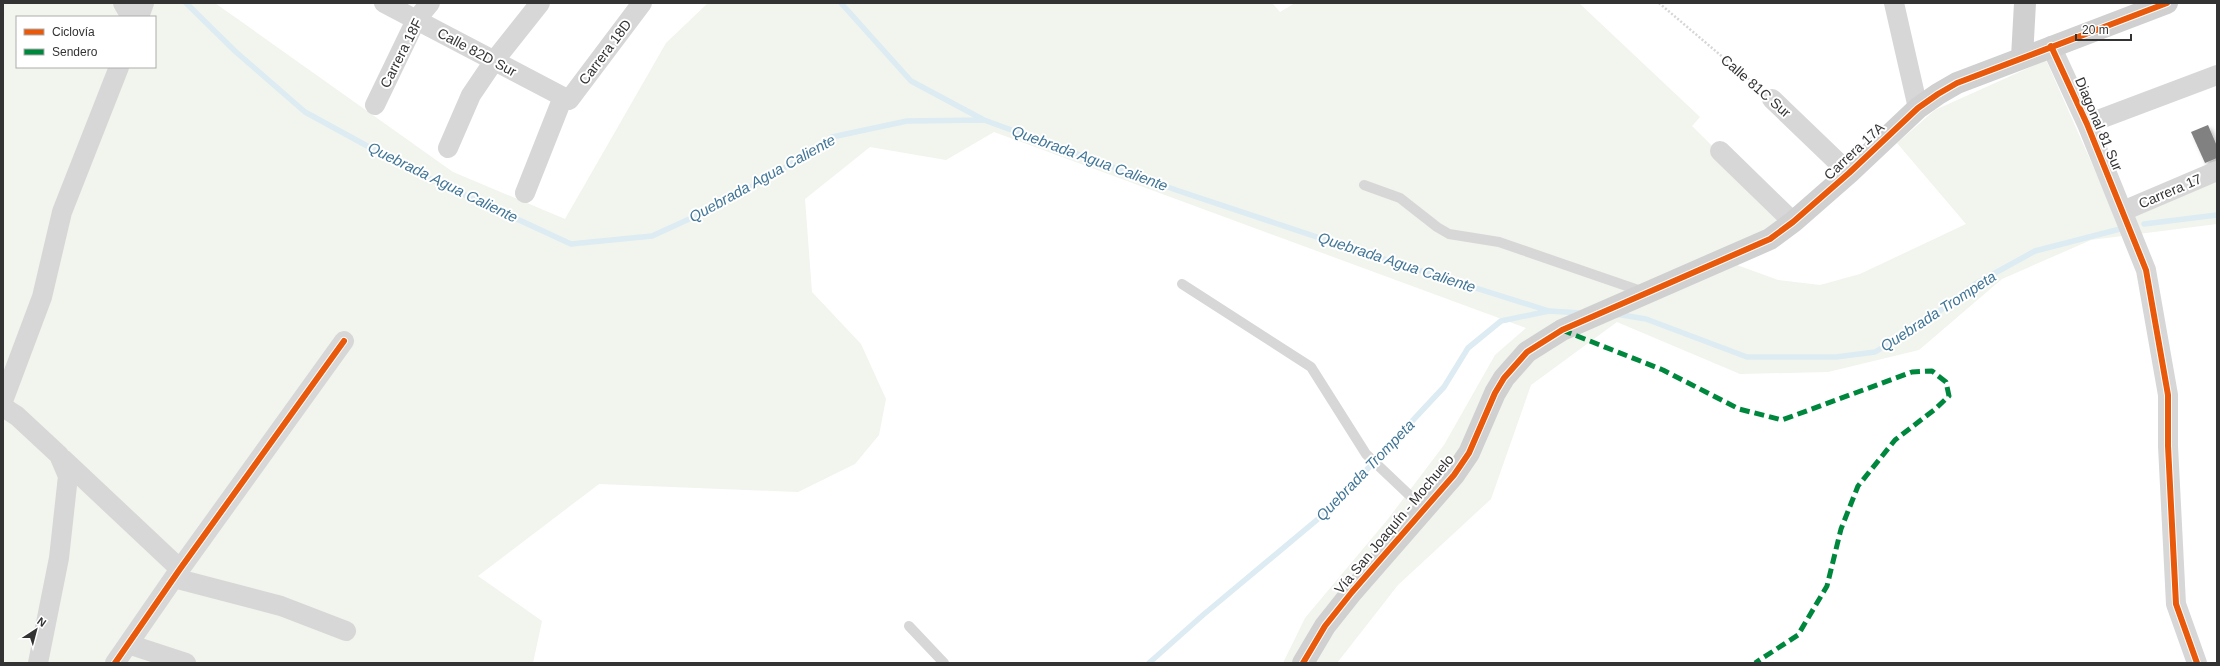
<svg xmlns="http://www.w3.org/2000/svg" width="2220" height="666" font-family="Helvetica,sans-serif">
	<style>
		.green { fill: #f1f5ed; fill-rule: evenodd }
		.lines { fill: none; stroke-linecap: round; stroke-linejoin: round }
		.stream { stroke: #ddebf3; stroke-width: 5.5 }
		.building { fill: #818181; filter: url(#shadow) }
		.path { stroke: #d6d6d6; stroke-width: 2.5; stroke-dasharray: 2 2; stroke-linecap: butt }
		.lane { stroke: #d7d7d7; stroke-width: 10 }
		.street { stroke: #d7d7d7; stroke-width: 20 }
		.secondary { stroke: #d0d0d0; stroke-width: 22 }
		.quiet { stroke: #00873e; stroke-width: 5; stroke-dasharray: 10 5; stroke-linecap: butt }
		.cycleway-casing { stroke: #fff; stroke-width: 8 }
		.cycleway { stroke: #e8590c; stroke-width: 6 }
		.labels { text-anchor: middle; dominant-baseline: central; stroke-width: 4; stroke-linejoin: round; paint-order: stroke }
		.street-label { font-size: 14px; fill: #333; stroke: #fff }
		.water-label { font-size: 15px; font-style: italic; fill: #3f7597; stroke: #fff }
	</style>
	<defs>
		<filter id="shadow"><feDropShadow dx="3.5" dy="3.5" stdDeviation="2" flood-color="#0004"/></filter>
	</defs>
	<rect width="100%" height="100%" fill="#fff"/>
	<path class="green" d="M3,3H215L453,172L565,219L666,43L708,3H1272L1280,12L1295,3H1579L1700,117L1692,126L1797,230L1737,265L1778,280L1820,285L1860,274L1966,224L1897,143L1935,110L2046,60L2111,207L2217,171V224L2091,240L2002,279L1919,350L1828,372L1740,374L1617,322L1531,385L1491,499L1398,585L1337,663H1283L1305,618L1388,519L1444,445L1495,355L1526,328L994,132L946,160L870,147L805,199L812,292L861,344L886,399L879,435L855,464L798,492L599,484L478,576L542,621L533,663H3ZM17,17H155V67H17Z"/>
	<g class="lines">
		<path class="stream" d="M186,3L236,52L305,112L413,171L571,244L652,236L720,205L784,168L832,137L907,121L984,120L1176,190L1371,255L1549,311
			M841,3L911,81L984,120
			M2144,224L2217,215
			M1616,314L1646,319L1747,357H1836L1875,352L1925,322L1975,284L2035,251L2120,229
			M1149,663L1203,615L1330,509L1444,387L1468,348L1501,321L1549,311L1581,313"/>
	</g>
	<path class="building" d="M2208,125L2217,146V158L2205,163L2191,132Z"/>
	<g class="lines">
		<path class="path" d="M1659,3L1758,87"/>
		<path class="lane" d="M1364,185L1400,198L1437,227L1449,234L1499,242L1644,292
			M1182,284L1311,367L1366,454L1425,510
			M909,626L944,663"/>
		<path class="street" d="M123,3L131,17
			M384,3L569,100L642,3
			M1894,3L1918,108
			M139,17L144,3
			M2051,46L2087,124L2146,270L2168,395V446L2176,604L2197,663
			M1772,99L1849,173
			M375,105L416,20L430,3
			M2087,124L2217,75
			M448,148L471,95L494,61L540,3
			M1720,151L1793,222
			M525,193L563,97
			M2123,211L2217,171
			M3,401L42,297L62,212L119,67
			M3,407L17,416L59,455L68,476L59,558L38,663
			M63,459L180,569
			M174,578L281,606L346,631
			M128,644L186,663
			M115,663L180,569L344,341"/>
		<path class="secondary" d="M2022,57L2025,3
			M1303,663L1325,626L1352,592L1454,475L1469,453L1495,393L1504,378L1527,352L1562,330L1770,239L1793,222L1849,173L1918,108L1938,94L1957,83L2167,3"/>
		<path class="quiet" d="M1562,330L1663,370L1739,409L1782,420L1912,372L1932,371L1946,382L1949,396L1934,410L1895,440L1858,486L1841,529L1827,586L1798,635L1755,663"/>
		<defs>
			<path id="cycleway" d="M2051,46L2087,124L2146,270L2168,395V446L2176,604L2197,663
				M115,663L180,569L344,341
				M1303,663L1325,626L1352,592L1454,475L1469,453L1495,393L1504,378L1527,352L1562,330L1770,239L1793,222L1849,173L1918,108L1938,94L1957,83L2167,3"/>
		</defs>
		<use href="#cycleway" class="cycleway-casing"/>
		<use href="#cycleway" class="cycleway"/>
	</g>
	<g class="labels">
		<g class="street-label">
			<text transform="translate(477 52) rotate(28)">Calle 82D Sur</text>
			<text transform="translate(605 52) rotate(-53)">Carrera 18D</text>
			<text transform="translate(401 53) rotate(-63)">Carrera 18F</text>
			<text transform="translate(1756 86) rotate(41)">Calle 81C Sur</text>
			<text transform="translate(2099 124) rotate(67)">Diagonal 81 Sur</text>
			<text transform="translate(1854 151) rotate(-43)">Carrera 17A</text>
			<text transform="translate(2170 191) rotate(-23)">Carrera 17</text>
			<text transform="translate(1394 524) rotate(-50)">Vía San Joaquín - Mochuelo</text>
		</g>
		<g class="water-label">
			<text transform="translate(1090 158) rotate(20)">Quebrada Agua Caliente</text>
			<text transform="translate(762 178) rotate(-29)">Quebrada Agua Caliente</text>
			<text transform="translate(443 182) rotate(26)">Quebrada Agua Caliente</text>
			<text transform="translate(1397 262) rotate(18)">Quebrada Agua Caliente</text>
			<text transform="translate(1938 311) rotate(-33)">Quebrada Trompeta</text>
			<text transform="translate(1365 470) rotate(-46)">Quebrada Trompeta</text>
		</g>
	</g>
	<rect width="2220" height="666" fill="none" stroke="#333333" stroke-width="8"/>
	<rect x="16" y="16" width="140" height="52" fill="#ffffff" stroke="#adadad"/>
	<rect x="24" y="29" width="20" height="6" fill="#e8590c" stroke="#adadad"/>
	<text x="52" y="36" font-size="12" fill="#333333">Ciclovía</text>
	<rect x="24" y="49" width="20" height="6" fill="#00873e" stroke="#adadad"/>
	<text x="52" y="56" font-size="12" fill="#333333">Sendero</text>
	<g transform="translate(36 630) rotate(36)" stroke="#ffffff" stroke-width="3" paint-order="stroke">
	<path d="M0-3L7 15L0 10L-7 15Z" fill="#333333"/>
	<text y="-6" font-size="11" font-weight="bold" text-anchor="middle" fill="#333333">N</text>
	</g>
	<path d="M2076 34v6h55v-6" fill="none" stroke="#333333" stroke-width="2"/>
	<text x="2082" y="34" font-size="12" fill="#333333" stroke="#ffffff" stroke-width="3" paint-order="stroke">20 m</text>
</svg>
